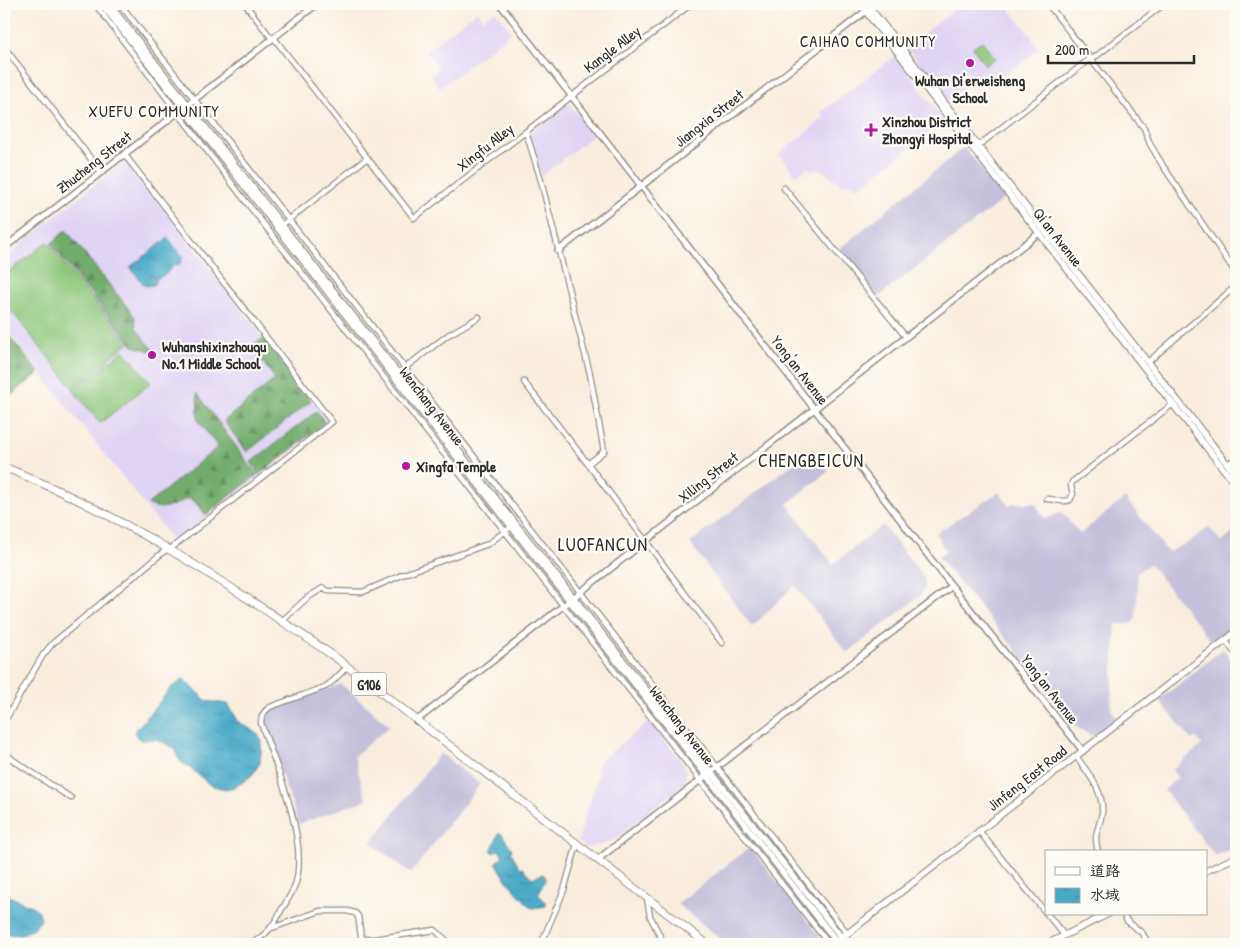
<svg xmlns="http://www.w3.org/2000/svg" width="1240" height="948" font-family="'Patrick Hand','LXGW WenKai TC',sans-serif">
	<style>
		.built { fill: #e0d4f4 }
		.industrial { fill: #c4c0db }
		.grass { fill: #8dc77c; stroke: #5c7954 }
		.forest { fill: url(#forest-firs); stroke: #4e6c4c }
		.water { fill: url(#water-ripples); stroke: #3a6a7a }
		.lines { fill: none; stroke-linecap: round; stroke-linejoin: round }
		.minor-casing { stroke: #928c84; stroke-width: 7 }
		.tertiary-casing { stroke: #928c84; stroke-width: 8 }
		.secondary-casing { stroke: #928c84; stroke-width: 8 }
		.trunk-casing { stroke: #928c84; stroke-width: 9 }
		.minor { stroke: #fff; stroke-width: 4.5 }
		.tertiary { stroke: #fff; stroke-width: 5 }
		.secondary { stroke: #fff; stroke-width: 5.5 }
		.trunk { stroke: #fff; stroke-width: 7 }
		.poi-dot { fill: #b5179e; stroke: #fdfcf7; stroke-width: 2 }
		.labels { text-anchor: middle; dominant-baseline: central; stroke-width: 4.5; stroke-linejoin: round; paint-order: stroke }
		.shield { fill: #fdfcf7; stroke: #6a6a68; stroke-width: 1 }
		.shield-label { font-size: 14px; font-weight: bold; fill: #2b2b2b }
		.street-label { font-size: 15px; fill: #2b2b2b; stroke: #fdfcf7 }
		.poi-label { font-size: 15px; font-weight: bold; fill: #2b2b2b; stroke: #fdfcf7; text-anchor: start }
		.neighbourhood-label { font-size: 16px; letter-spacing: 1px; fill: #2b2b2b; stroke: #fdfcf7 }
		.quarter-label { font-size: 18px; letter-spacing: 1px; fill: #2b2b2b; stroke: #fdfcf7 }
	</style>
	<defs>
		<pattern id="forest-firs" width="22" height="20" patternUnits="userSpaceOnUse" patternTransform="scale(1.25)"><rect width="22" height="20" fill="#72ac6c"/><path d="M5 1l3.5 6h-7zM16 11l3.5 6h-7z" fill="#5e8c59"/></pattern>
		<pattern id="water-ripples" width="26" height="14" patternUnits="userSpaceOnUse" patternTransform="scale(1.25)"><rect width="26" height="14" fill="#49aac8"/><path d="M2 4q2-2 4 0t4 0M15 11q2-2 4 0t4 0" fill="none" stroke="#3d8ba3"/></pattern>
	</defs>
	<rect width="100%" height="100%" fill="#fdfcf7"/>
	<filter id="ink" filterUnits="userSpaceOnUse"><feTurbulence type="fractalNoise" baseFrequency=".02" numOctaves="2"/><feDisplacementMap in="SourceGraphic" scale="10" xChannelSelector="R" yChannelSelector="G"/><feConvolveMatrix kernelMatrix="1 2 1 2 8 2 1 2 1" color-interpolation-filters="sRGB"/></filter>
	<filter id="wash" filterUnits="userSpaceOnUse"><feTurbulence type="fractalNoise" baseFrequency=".0096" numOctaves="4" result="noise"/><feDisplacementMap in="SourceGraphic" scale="20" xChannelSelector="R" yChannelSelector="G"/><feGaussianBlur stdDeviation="1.12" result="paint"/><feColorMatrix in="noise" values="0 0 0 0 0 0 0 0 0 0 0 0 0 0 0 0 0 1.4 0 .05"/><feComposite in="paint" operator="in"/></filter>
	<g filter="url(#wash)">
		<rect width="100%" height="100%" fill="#f9eede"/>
		<path class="built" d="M961,4H1006L1033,39L1032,40L1039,49L989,88L980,76L948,100L906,47Z
			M495,10L512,32L440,88L430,76L439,68L426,51L477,11L483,19Z
			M895,56L945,121L859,187L846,182L844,186L821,169L811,170L808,167L796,176L779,154L825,117L821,112Z
			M568,102L594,135L541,176L528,134Z
			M125,160L330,422L174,542L4,327V258Z
			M650,721L686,768V778L683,785L618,837L607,843L586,848L578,841L598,776V762Z"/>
		<path class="industrial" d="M964,147L1005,198L877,298L839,249Z
			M812,449L829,471L787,504L833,564L883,525L925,579V587L919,597L847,653L795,585L752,627L690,543Z
			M999,492L1009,506L1014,503H1035L1045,519L1062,512L1080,534L1125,498L1168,552L1187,543L1209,527L1221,542L1236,531V627L1214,645L1150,564L1136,573L1138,586L1136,618L1131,624H1116L1111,709L1117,718L1094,737L1073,725L1015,649L938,557L946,552L936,533Z
			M1223,649L1236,665V847L1215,856L1164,790L1178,778L1172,770L1202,745L1196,737L1192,740L1159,700Z
			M341,684L390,726L354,756L366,800L299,824L262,720L267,711Z
			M440,753L480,784L411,873L371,843Z
			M750,847L815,930L819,935V944H727L677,904Z"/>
		<path class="grass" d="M982,41L995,58L985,65L973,47Z
			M47,242L128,343L73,388L4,302V276Z
			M124,350L151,383L100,423L73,390Z"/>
		<path class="forest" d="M66,230L135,317L136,328L155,352L133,346L51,244Z
			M4,330L39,373L4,401Z
			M264,338L311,401L247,452L224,421L275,379L251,346Z
			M197,393L257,475L206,515L194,501L188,498C174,506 163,512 148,504L218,447L198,420Z
			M317,411L325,423L259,475L251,462Z"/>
		<path class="water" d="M168,238L183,257L180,264L172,266L166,274L157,278L154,285L145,286L130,267Z
			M183,680L188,683L207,701L228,704L239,722L257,733L262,741L260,763L253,774L246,780L235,787L224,789L210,785L189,767L182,763L177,757L176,750L174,748L156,739L141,740L137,737L135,731L172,687Z
			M499,833L502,834L512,849L511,852L520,868H523L532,878L543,874L545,876L546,879L538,894L546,902V906L533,908L530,907L507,881L496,862L503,856L499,850L493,853L491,851Z
			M4,894L32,906L39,911L41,919C35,932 16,939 4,932Z"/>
	</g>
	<g filter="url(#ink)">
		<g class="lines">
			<defs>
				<path id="minor" d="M95,4L240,194L829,944
					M120,4L847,933
					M245,4L272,39
					M1048,4L1144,128L1150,144L1163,166L1236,273
					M274,38L414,218L691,4
					M4,47L101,172
					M1091,60L1164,4
					M526,132L540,177L590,374L604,451L588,464
					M978,146L1091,58
					M124,154L332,422L169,550
					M784,188L906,337
					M282,225L367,158
					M1148,362L1236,286
					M398,373L448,335L479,317
					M524,382L588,464L722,643
					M1228,464L1236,458
					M1047,499C1055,499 1063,503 1070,500L1073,494L1071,486L1072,482L1173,404
					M282,621L307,598L323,588L328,591L363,592L404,574L488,544L511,527
					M1225,640L1236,654
					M4,722L43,655L53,643L167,549
					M4,751L13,760L71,798
					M1076,756C1088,773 1104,791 1102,813C1099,831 1093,831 1098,852
					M979,831L1046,913
					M647,898L650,916L664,944
					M1047,914L1064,935
					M1123,914L1127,921L1142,933L1149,944
					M272,928L320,911H347L355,913L358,916L361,936L363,939H374L435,930L450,944
					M249,944C266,937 274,925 282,909C288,899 295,890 297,878C306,832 276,767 261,723C261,716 264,711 270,707L325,687L333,681L347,667
					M541,944L564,890L577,844"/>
				<path id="tertiary" d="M500,4L944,576L1083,751
					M4,248L317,4
					M558,251L875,4
					M416,721L1039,233
					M597,860L952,586"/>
				<path id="secondary" d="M102,4L837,942
					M109,4L561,582L842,938
					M860,4L1236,485
					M867,4L1236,475
					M1206,871L1236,857
					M834,944L1236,632
					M1047,944L1108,914"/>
				<path id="trunk" d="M4,467C122,514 230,585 335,657L707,944"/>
			</defs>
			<use href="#minor" class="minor-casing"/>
			<use href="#tertiary" class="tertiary-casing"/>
			<use href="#secondary" class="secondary-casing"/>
			<use href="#trunk" class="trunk-casing"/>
			<use href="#minor" class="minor"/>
			<use href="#tertiary" class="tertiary"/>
			<use href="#secondary" class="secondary"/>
			<use href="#trunk" class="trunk"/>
		</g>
	</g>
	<g class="poi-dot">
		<circle cx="970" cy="63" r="5"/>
		<path d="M868.5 122.5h5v5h5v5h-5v5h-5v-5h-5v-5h5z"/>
		<circle cx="152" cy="355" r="5"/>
		<circle cx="406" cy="466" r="5"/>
	</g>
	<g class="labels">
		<rect class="shield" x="351.5" y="672.5" width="35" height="23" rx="4"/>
		<g class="shield-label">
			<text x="369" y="684">G106</text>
		</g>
		<g class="street-label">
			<text transform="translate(612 49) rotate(-37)">Kangle Alley</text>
			<text transform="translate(709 118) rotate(-38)">Jiangxia Street</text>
			<text transform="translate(485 147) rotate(-38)">Xingfu Alley</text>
			<text transform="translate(94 162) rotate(-38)">Zhucheng Street</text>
			<text transform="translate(1058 237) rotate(52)">Qi'an Avenue</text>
			<text transform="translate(800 370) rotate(52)">Yong'an Avenue</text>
			<text transform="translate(432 406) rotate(52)">Wenchang Avenue</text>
			<text transform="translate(708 477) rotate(-38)">Xiling Street</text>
			<text transform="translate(1050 689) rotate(52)">Yong'an Avenue</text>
			<text transform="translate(682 725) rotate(52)">Wenchang Avenue</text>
			<text transform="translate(1027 778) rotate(-38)">Jinfeng East Road</text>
		</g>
		<g class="poi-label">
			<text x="970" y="80" text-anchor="middle">Wuhan Di'erweisheng<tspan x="970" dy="17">School</tspan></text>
			<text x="882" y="121">Xinzhou District<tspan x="882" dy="17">Zhongyi Hospital</tspan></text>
			<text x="162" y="346">Wuhanshixinzhouqu<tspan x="162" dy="17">No.1 Middle School</tspan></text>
			<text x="416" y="466">Xingfa Temple</text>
		</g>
		<g class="neighbourhood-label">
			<text x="868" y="41">CAIHAO COMMUNITY</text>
			<text x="154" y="111">XUEFU COMMUNITY</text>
		</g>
		<g class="quarter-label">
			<text x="811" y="460">CHENGBEICUN</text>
			<text x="603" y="544">LUOFANCUN</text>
		</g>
	</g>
	<rect width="1240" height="948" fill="none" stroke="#fdfcf7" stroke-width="20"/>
	<rect x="1045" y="850" width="162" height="65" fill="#fdfcf7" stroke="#a9a8a5"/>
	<rect x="1055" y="867" width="25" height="8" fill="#ffffff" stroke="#a9a8a5"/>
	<text x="1090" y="876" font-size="15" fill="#2b2b2b">道路</text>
	<rect x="1055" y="888" width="25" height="15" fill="url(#water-ripples)" stroke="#a9a8a5"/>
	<text x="1090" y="900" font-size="15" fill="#2b2b2b">水域</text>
	<path d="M1048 55v8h146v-8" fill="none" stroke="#2b2b2b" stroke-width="2.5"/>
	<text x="1055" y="55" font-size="15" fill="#2b2b2b" stroke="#fdfcf7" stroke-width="4" paint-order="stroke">200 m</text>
</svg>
